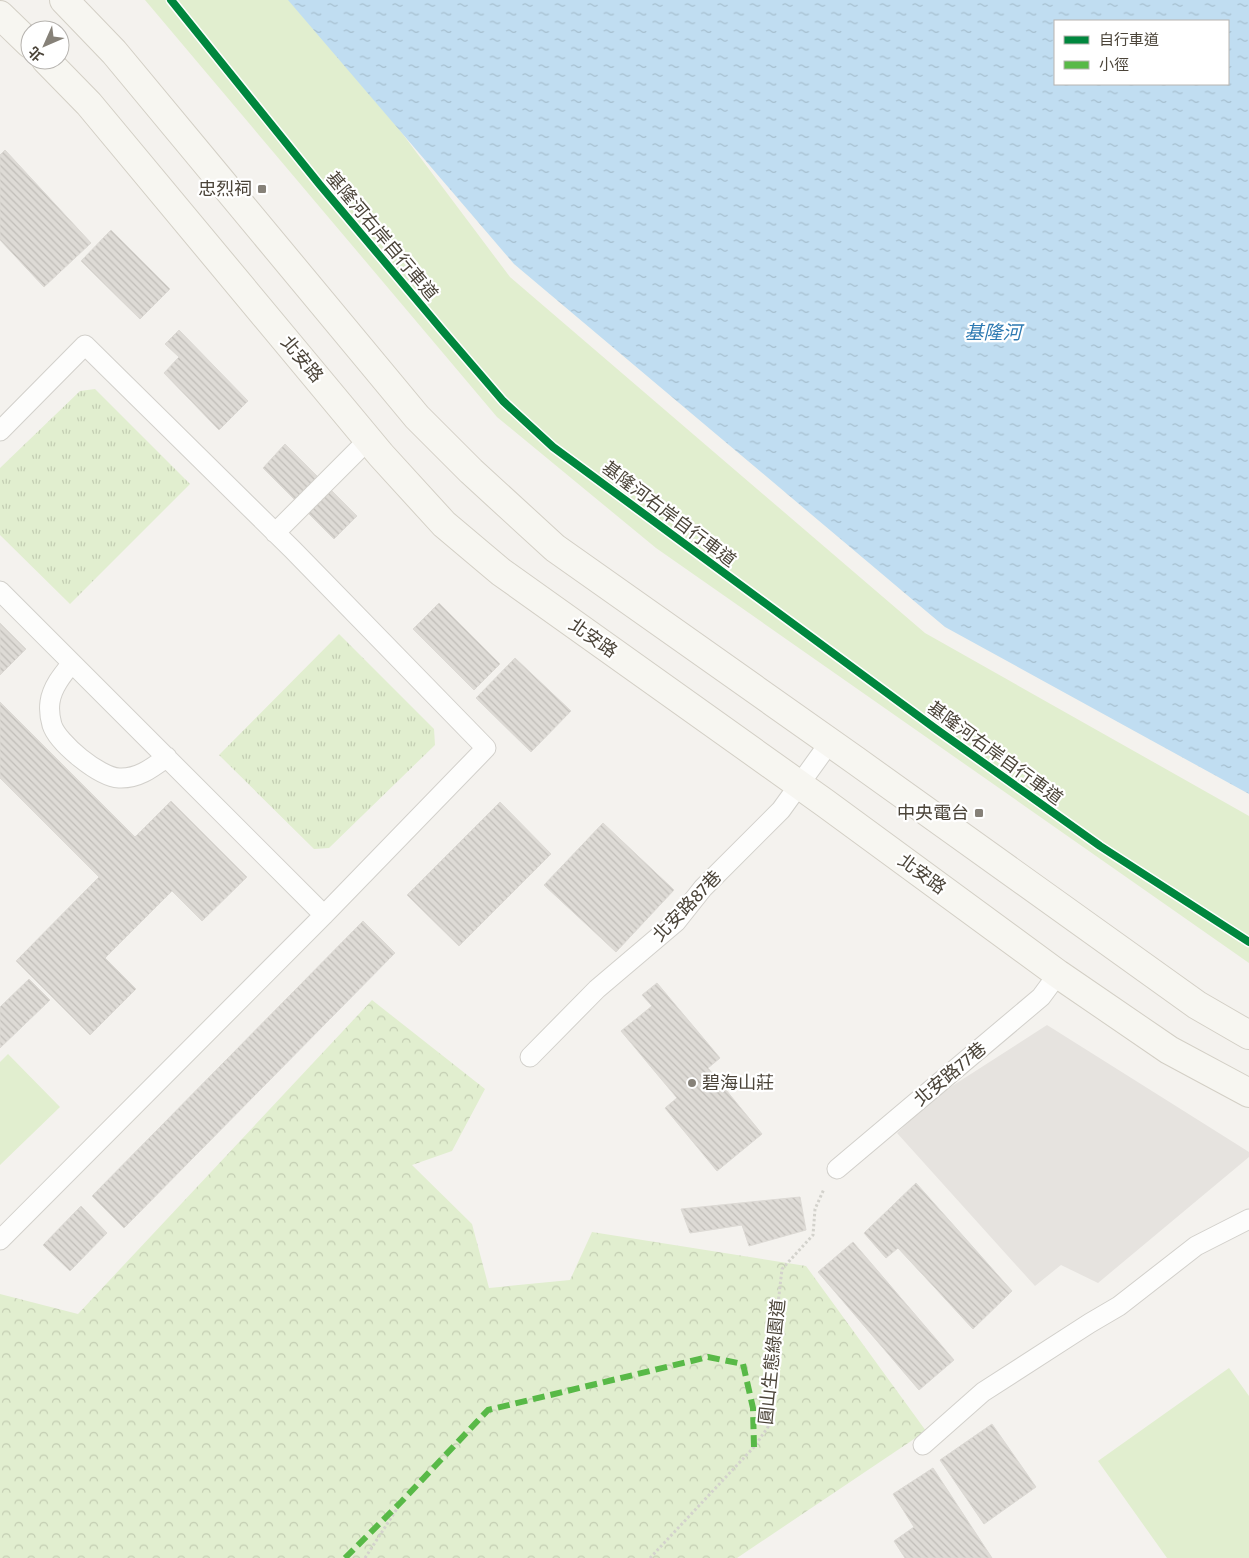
<svg xmlns="http://www.w3.org/2000/svg" width="1249" height="1558" font-family="'Fira Sans','Noto Sans TC',sans-serif">
	<style>
		.grass { fill: url(#grass-tufts) }
		.forest { fill: url(#forest-crowns) }
		.park { fill: #e1eecf }
		.parking { fill: #e6e3df }
		.water { fill: url(#water-ripples); fill-rule: evenodd }
		.building { fill: url(#building-back-hatch); stroke: #dcd9d4 }
		.lines { fill: none; stroke-linecap: round; stroke-linejoin: round }
		.lane-casing { stroke: #d2d0cb; stroke-width: 21 }
		.secondary-casing { stroke: #d3cfc5; stroke-width: 30 }
		.path { stroke: #d3d2cc; stroke-width: 3; stroke-dasharray: 2.5 2.5; stroke-linecap: butt }
		.lane { stroke: #fdfdfc; stroke-width: 19 }
		.secondary { stroke: #f7f6f1; stroke-width: 28 }
		.quiet { stroke: #58b947; stroke-width: 6; stroke-dasharray: 12 6; stroke-linecap: butt }
		.cycleway-casing { stroke: #fff; stroke-width: 11 }
		.cycleway { stroke: #00873e; stroke-width: 8 }
		.poi-dot { fill: #868178; stroke: #fff; stroke-width: 2 }
		.labels { text-anchor: middle; dominant-baseline: central; stroke-width: 4.5; stroke-linejoin: round; paint-order: stroke }
		.poi-label { font-size: 18px; fill: #4b4439; stroke: #fff; text-anchor: end }
		.street-label { font-size: 18px; fill: #4b4439; stroke: #fff }
		.water-label { font-size: 19px; font-style: italic; fill: #2e7ab2; stroke: #fff }
	</style>
	<defs>
		<pattern id="grass-tufts" width="24" height="20" patternUnits="userSpaceOnUse" patternTransform="scale(1.25)"><rect width="24" height="20" fill="#e1eecf"/><path d="M3 7l-1-3M5 7V3M7 7l1-3M15 17l-1-3M17 17v-4M19 17l1-3" fill="none" stroke="#c3cdb2"/></pattern>
		<pattern id="forest-crowns" width="20" height="18" patternUnits="userSpaceOnUse" patternTransform="scale(1.25)"><rect width="20" height="18" fill="#e1eecf"/><path d="M2 6a3 3 0 1 1 6 0M12 15a3 3 0 1 1 6 0" fill="none" stroke="#c3cdb2"/></pattern>
		<pattern id="water-ripples" width="26" height="14" patternUnits="userSpaceOnUse" patternTransform="scale(1.25)"><rect width="26" height="14" fill="#c0ddf1"/><path d="M2 4q2-2 4 0t4 0M15 11q2-2 4 0t4 0" fill="none" stroke="#a6bfcf"/></pattern>
		<pattern id="building-back-hatch" width="6" height="6" patternUnits="userSpaceOnUse" patternTransform="scale(1.25)"><rect width="6" height="6" fill="#dedbd6"/><path d="M-1 5l2 2M0 0l6 6M5-1l2 2" fill="none" stroke="#c0bdb8"/></pattern>
	</defs>
	<rect width="100%" height="100%" fill="#f4f2ee"/>
	<path class="grass" d="M95,389L190,484L70,604L0,535V468L80,391Z
		M339,634L434,729L435,745L329,848L314,849L219,755Z"/>
	<path class="forest" d="M372,1000L485,1089L452,1151L412,1165L472,1224L489,1288L570,1280L592,1232L806,1266L926,1431L737,1558H0V1294L78,1314Z"/>
	<path class="park" d="M145,0H302L510,277L925,633L1249,816V963L656,548L497,417Z
		M8,1054L60,1107L0,1165V1062Z
		M1229,1368L1249,1396V1558H1167L1098,1461Z"/>
	<path class="parking" d="M1047,1025L1249,1152V1157L1098,1283L1061,1265L1035,1286L897,1133L935,1097Z"/>
	<path class="water" d="M288,0H1249V794L945,627L514,264ZM1055,21H1228V84H1055Z"/>
	<path class="building" d="M5,150L91,243L44,287L0,240V155Z
		M111,230L170,289L140,319L81,261Z
		M179,330L248,401L219,430L164,373L179,357L165,344Z
		M285,444L357,516L334,539L263,468Z
		M439,603L500,664L474,690L413,629Z
		M0,623L26,649L0,675Z
		M515,658L571,711L531,752L476,698Z
		M0,702L135,837L171,801L247,877L202,921L172,891L105,958L136,989L90,1035L16,961L99,877L0,778Z
		M500,802L551,854L459,946L407,895Z
		M603,823L674,890L616,952L544,885Z
		M363,921L395,953L124,1228L92,1196Z
		M29,979L50,1000L0,1048V1007Z
		M657,983L720,1058L708,1068L762,1134L717,1171L665,1108L677,1098L621,1031L652,1006L642,995Z
		M916,1183L1012,1291L973,1329L898,1248L886,1258L864,1233Z
		M800,1197L806,1230L749,1246L742,1225L690,1233L681,1209Z
		M81,1206L107,1233L70,1271L43,1245Z
		M853,1242L954,1360L919,1390L818,1272Z
		M992,1424L1036,1487L984,1524L940,1460Z
		M933,1468L992,1558H905L894,1541L914,1527L893,1494Z"/>
	<g class="lines">
		<defs>
			<path id="lane" d="M0,431L85,345L293,550L486,748L324,915L0,1240
				M275,533L369,439
				M0,591L324,915
				M72,663C63,674 52,687 50,702C49,709 50,718 52,725C58,743 99,777 119,778C138,779 152,768 167,757
				M530,1057L597,989L676,922L703,888L781,810L830,742
				M837,1169L1041,997L1058,974
				M923,1445L983,1392L1090,1323L1119,1306L1196,1246L1249,1219"/>
			<path id="secondary" d="M64,0L114,52L417,417L471,471L555,548L855,760L1197,1005L1249,1035
				M0,15L30,44
				M46,60L89,104L381,455L444,524L501,572L825,803L1058,974L1169,1050L1249,1093"/>
		</defs>
		<use href="#lane" class="lane-casing"/>
		<use href="#secondary" class="secondary-casing"/>
		<path class="path" d="M365,1558L402,1501
			M650,1558L754,1447L768,1427L774,1371V1339L782,1269L813,1235L815,1209L824,1189"/>
		<use href="#lane" class="lane"/>
		<use href="#secondary" class="secondary"/>
		<path class="quiet" d="M345,1558L402,1501L488,1410L708,1357L743,1364L753,1408L754,1447"/>
		<defs>
			<path id="cycleway" d="M171,0L320,185L442,330L503,401L553,447L936,729L1100,846L1249,942"/>
		</defs>
		<use href="#cycleway" class="cycleway-casing"/>
		<use href="#cycleway" class="cycleway"/>
	</g>
	<g class="poi-dot">
		<rect x="257" y="184" width="10" height="10" rx="2.5"/>
		<rect x="974" y="808" width="10" height="10" rx="2.5"/>
		<circle cx="692" cy="1083" r="5"/>
	</g>
	<g class="labels">
		<g class="poi-label">
			<text x="252" y="189">忠烈祠</text>
			<text x="969" y="813">中央電台</text>
			<text x="702" y="1083" text-anchor="start">碧海山莊</text>
		</g>
		<g class="street-label">
			<text transform="translate(382 236) rotate(50)">基隆河右岸自行車道</text>
			<text transform="translate(302 359) rotate(50)">北安路</text>
			<text transform="translate(669 514) rotate(37)">基隆河右岸自行車道</text>
			<text transform="translate(593 638) rotate(35)">北安路</text>
			<text transform="translate(995 753) rotate(36)">基隆河右岸自行車道</text>
			<text transform="translate(922 874) rotate(36)">北安路</text>
			<text transform="translate(687 906) rotate(-46)">北安路87巷</text>
			<text transform="translate(950 1074) rotate(-40)">北安路77巷</text>
			<text transform="translate(772 1362) rotate(-84)">圓山生態綠園道</text>
		</g>
		<g class="water-label">
			<text x="993" y="332">基隆河</text>
		</g>
	</g>
	<rect x="1054" y="20" width="175" height="65" fill="#ffffff" stroke="#b7b4b0"/>
	<rect x="1064" y="36" width="25" height="8" fill="#00873e" stroke="#b7b4b0"/>
	<text x="1099" y="45" font-size="15" fill="#4b4439">自行車道</text>
	<rect x="1064" y="61" width="25" height="8" fill="#58b947" stroke="#b7b4b0"/>
	<text x="1099" y="70" font-size="15" fill="#4b4439">小徑</text>
	<g transform="translate(45 45) rotate(225)"><circle r="24" fill="#ffffff" stroke="#b7b4b0"/>
	<path d="M0-4L9 19L0 12L-9 19Z" fill="#868178"/>
	<text y="-8" font-size="14" font-weight="bold" text-anchor="middle" fill="#4b4439">北</text>
	</g>
</svg>
